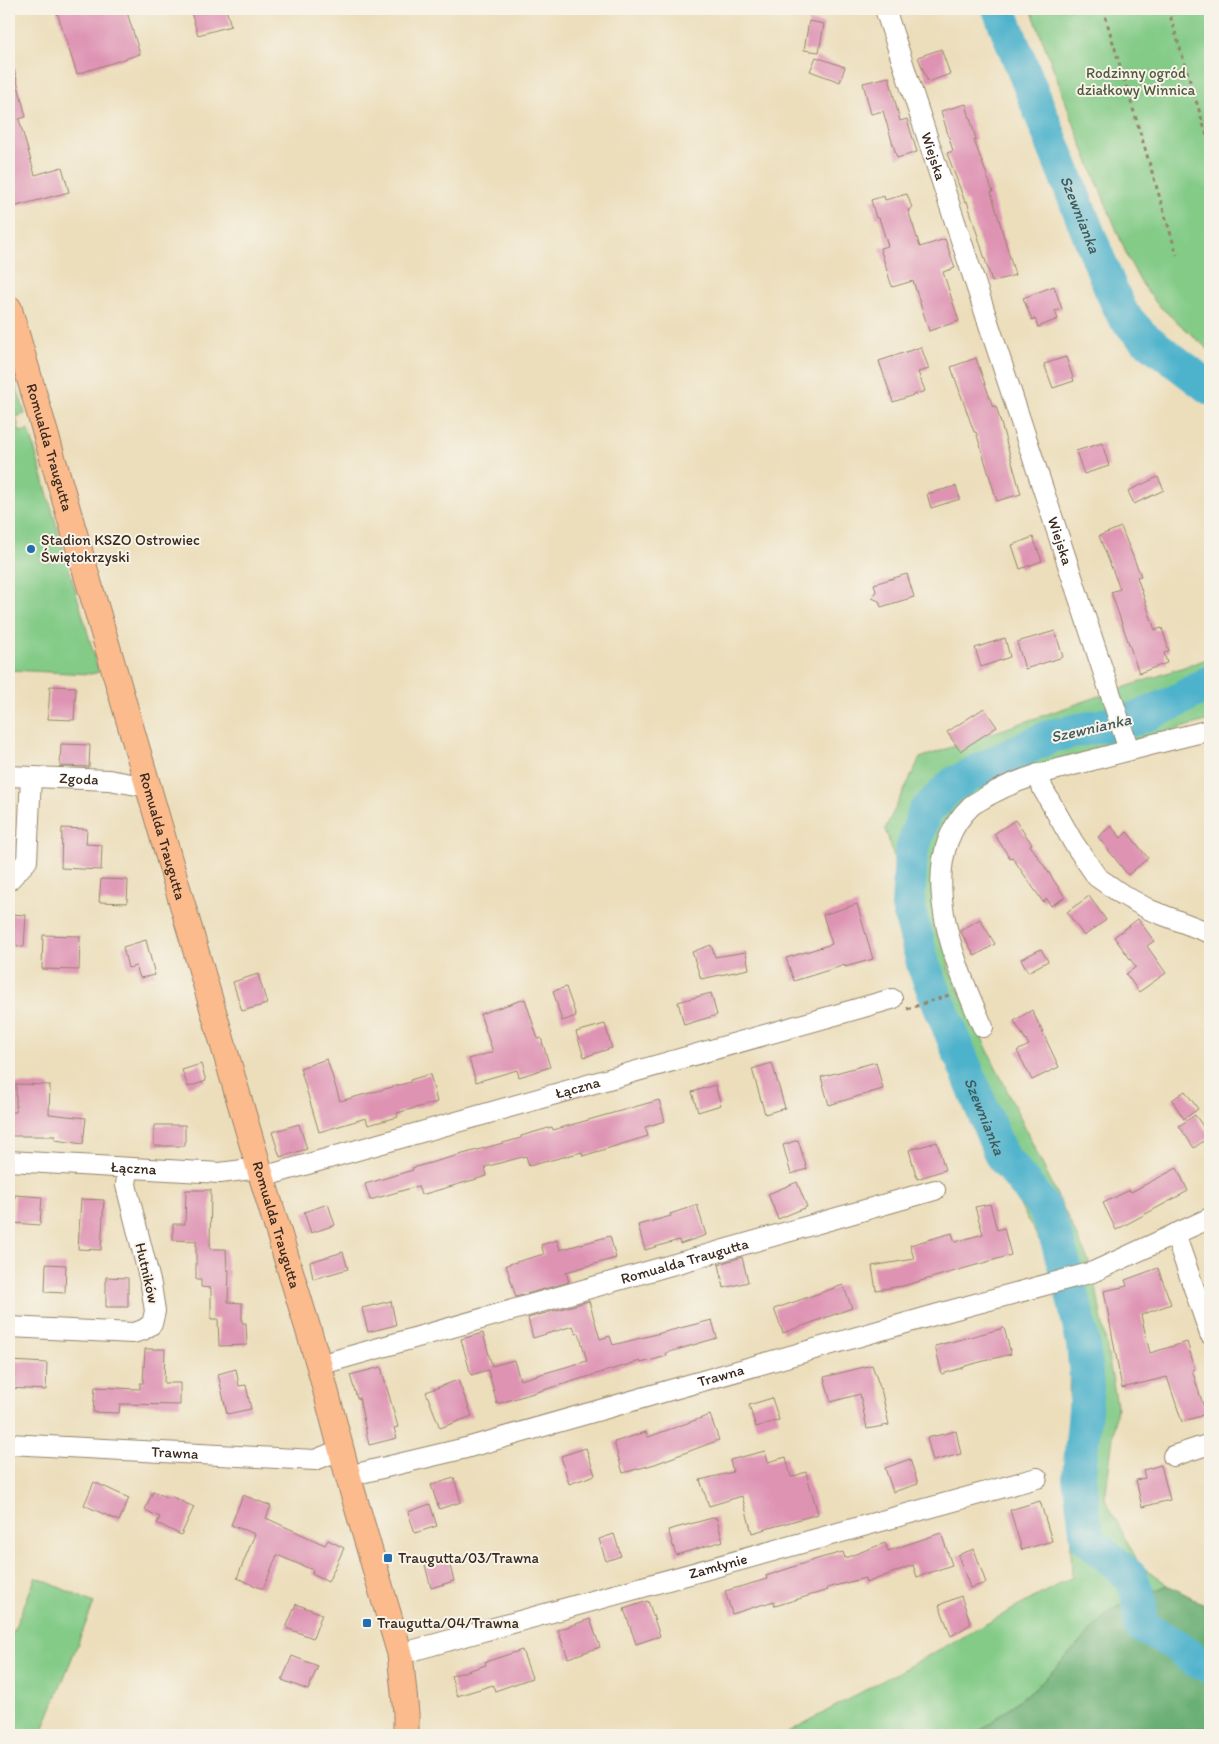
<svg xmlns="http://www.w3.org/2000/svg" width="1219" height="1744" font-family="Itim,sans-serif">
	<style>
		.green { fill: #83cb87; stroke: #5f7a52 }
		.forest { fill: #6aaf74; stroke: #526c49 }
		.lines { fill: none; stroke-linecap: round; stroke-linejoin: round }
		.river { stroke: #4db2cc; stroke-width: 34 }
		.building { fill: #de93b3 }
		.minor-casing { stroke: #94846c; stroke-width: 22 }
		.major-casing { stroke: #94846c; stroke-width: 27 }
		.path { stroke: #94846c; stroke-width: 3; stroke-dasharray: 4 4; stroke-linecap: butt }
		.minor { stroke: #fff; stroke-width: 20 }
		.major { stroke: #fbbb8d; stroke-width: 25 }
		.poi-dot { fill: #1f6fb2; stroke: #f7f3e8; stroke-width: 2 }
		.labels { text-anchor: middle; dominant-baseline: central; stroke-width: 4; stroke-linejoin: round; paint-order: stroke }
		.park-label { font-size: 15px; fill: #515a3e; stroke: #f7f3e8 }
		.street-label { font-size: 15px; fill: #3b2a1e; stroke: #f7f3e8 }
		.poi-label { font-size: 15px; fill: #3b2a1e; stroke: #f7f3e8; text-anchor: start }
		.water-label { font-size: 16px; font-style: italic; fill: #415a5b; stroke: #f7f3e8 }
	</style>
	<rect width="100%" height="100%" fill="#f7f3e8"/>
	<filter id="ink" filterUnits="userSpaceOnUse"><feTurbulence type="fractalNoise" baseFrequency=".02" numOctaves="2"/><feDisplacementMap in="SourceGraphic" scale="10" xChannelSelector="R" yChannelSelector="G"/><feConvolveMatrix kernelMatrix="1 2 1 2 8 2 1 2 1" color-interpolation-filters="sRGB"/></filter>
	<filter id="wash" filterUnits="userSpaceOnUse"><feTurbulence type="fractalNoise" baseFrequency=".0096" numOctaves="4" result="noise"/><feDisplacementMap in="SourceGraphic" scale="20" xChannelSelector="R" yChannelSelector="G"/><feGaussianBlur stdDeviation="1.12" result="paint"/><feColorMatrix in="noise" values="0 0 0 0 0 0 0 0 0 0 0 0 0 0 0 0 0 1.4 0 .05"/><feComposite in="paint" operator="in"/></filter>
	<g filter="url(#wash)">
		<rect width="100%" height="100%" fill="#ecdebb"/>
		<path class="green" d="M1031,9H1210V351L1157,304L1140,281L1128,258L1081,143Z
			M9,358L25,414L16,417L20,432L29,430L99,672L91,674L9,670Z
			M1207,659L1210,661V720L1049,764L941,838L949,969L1090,1264L1095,1281L1117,1406L1105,1499L1139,1564L1168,1585L1111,1610L1041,1683L975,1735H783L1072,1577L1068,1479L1070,1335L1048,1256L1018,1202L963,1094L919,989L892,850L885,829L920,758Z
			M36,1577L94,1603L41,1735H9V1641Z"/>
		<path class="forest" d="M1168,1585L1208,1606L1210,1604V1727L1138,1735H975L1041,1683L1111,1610Z"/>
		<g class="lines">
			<g class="river">
				<path id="s1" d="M999,9L1111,290L1123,315L1142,336L1210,388"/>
				<path id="s2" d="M1210,682L1175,702L1138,718L1051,736L1000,760L953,784L924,813L911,854L908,906L924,967L1001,1155L1045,1209L1057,1240L1073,1297L1083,1344L1087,1387L1079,1476L1087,1538L1131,1577L1140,1601V1626L1176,1645L1195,1660L1210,1667"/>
			</g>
		</g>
		<g id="blocks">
			<path class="building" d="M56,9H126L140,54L77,74Z
				M190,9H226L231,26L198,35Z
				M809,21L824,24L819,52L804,50Z
				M941,49L950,74L928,82L918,57Z
				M816,57L845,67L840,82L810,71Z
				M14,69L26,117L19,119L35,175L62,167L69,192L9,208V70Z
				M889,77L900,121L907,119L917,152L897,158L883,111L871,114L863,83Z
				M966,104L976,139L974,140L993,192H991L1015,275L992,282L967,201L965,202L947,153L953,151L941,111Z
				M907,194L912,208L908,210L920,247L945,239L955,268L943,272L959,321L929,331L913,281L892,287L880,248L888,246L879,218H876L871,200L884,196L885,200Z
				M1054,286L1062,309L1055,311L1058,319L1038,327L1035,319L1032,320L1023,298Z
				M921,347L929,369L918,372L925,391L893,402L879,361Z
				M1066,357L1074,381L1053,388L1044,364Z
				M976,358L993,407L996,406L1021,494L997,501L976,432H974L951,367Z
				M1102,443L1109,466L1084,474L1076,451Z
				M1158,477L1164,490L1134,504L1128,491Z
				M956,486L960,499L931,508L927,494Z
				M1121,527L1141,576L1137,577L1155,630L1162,628L1169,651L1164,653L1167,663L1139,673L1111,592L1120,589L1099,536Z
				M1033,537L1042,561L1020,569L1012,545Z
				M907,574L914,597L881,607L879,601L872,598L876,591L874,584Z
				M1055,631L1063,657L1025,669L1017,642Z
				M1005,638L1010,657L981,667L975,648Z
				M50,686L76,687L74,720L48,719Z
				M984,708L997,727L960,751L947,732Z
				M61,744L90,745L89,767L60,766Z
				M1015,820L1032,844L1030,845L1065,897L1051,906L1047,899L1043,902L1012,857L1010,858L994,834Z
				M1111,826L1121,838L1127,832L1148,858L1128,875L1098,837Z
				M62,828L87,829L86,844L102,845L101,870L61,868Z
				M101,879L128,880L127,903L99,902Z
				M1089,896L1106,920L1084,936L1067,912Z
				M857,904L873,959L845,967V965L794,981L786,958L832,944L823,915Z
				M9,914L26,915L24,947L9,946Z
				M980,919L995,944L975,956L960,931Z
				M1138,919L1154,941L1147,946L1166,973L1139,992L1126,974L1136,967L1114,937Z
				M43,935L80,936L79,970L42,969Z
				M146,940L155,975L140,978L136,966L128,968L123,947Z
				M711,945L715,957L746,952L749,969L701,979L692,952Z
				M1041,949L1048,961L1028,972L1021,959Z
				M258,974L267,1004L242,1011L233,982Z
				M566,987L576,1016L562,1021L553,991Z
				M711,993L717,1015L684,1025L678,1002Z
				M525,999L538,1039L541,1038L550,1067L519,1077L517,1070L476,1082L469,1059L493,1052L480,1014Z
				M1032,1010L1059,1067L1032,1080L1017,1051L1029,1045L1014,1021Z
				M605,1024L612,1048L584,1057L576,1032Z
				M327,1059L340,1101L411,1082L410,1080L430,1074L437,1102L397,1113L398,1117L368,1125L366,1118L319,1132L300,1068Z
				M876,1062L883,1089L829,1105L821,1077Z
				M772,1063L785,1108L765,1114L752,1069Z
				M201,1064L206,1081L188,1087L182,1070Z
				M16,1084L50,1085L49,1114L86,1118L83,1144L55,1140V1136H9V1112H16Z
				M715,1085L721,1105L698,1112L692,1092Z
				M1185,1091L1198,1109L1184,1119L1172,1100Z
				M659,1100L665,1121L645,1127L648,1136L583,1156L582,1152L529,1166L526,1156L485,1167L487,1176L421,1195L418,1186L370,1200L365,1184L413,1170L412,1168L521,1138V1136L552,1127L553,1130Z
				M1195,1115L1210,1136L1194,1148L1179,1126Z
				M299,1124L307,1149L280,1157L272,1132Z
				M154,1125H185V1146H154Z
				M798,1140L807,1169L791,1174L783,1145Z
				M937,1142L945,1170L917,1179L909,1150Z
				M1177,1168L1188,1191L1116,1230L1103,1203L1130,1190L1131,1192Z
				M797,1182L807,1207L778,1219L768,1194Z
				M186,1190H211L210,1249H226L227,1270H229L228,1302L242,1303V1323H246L247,1345L219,1346L218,1319H211V1288L201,1287V1280H196V1241L173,1240V1224H185Z
				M15,1195L42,1197L40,1225L13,1223Z
				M81,1199L104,1200L101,1250L78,1249Z
				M328,1204L335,1225L311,1233L304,1212Z
				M990,1204L997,1230L1004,1228L1011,1255L903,1286L876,1290L872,1266L914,1259L910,1245L952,1233L955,1242L983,1234L975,1207Z
				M697,1205L706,1235L680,1244L679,1240L645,1250L638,1225L671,1216L670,1214Z
				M610,1236L616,1258L566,1272L569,1282L516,1297L506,1265L544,1254L541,1245L557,1240L560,1250Z
				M343,1252L348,1269L313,1279L310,1262Z
				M742,1257L748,1282L724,1288L719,1264Z
				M46,1264L66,1265L65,1293L45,1292Z
				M1158,1268L1171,1304L1141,1315L1150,1353L1187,1342L1195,1369L1192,1370L1206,1414L1182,1422L1167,1377L1122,1388L1104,1291L1127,1286L1125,1280Z
				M106,1277L128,1278V1307H106Z
				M843,1285L852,1308L783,1333L774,1309Z
				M391,1301L396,1325L368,1332L362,1308Z
				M589,1301L600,1339L610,1336L613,1345L712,1320L717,1338L666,1353L667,1356L641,1363L640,1361L497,1404L488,1370L471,1375L461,1339L483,1333L492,1366L514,1360L520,1380L587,1361L579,1333L576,1334L573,1326L533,1338L528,1318Z
				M1004,1328L1011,1354L965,1366V1367L942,1374L935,1346Z
				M145,1349H165L164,1383H180V1405L120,1404L119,1413L93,1412L95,1387L140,1389V1383H143Z
				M9,1361L47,1363L46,1390L9,1388Z
				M872,1365L882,1393L889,1425L867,1429L860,1394L831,1402L824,1377Z
				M381,1367L398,1427L394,1428L397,1438L369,1445L359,1398H357L350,1375Z
				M236,1369L239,1386L246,1385L251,1409L227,1414L218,1374Z
				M458,1380L472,1416L440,1428L426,1392Z
				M772,1398L779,1420L756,1427L749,1405Z
				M710,1415L719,1440L655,1464L623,1473L614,1442L646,1432L648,1437Z
				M956,1431L961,1454L933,1461L927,1438Z
				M586,1448L595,1475L569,1484L561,1456Z
				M765,1451L768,1462L786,1457L791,1477L806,1472L818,1514L752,1533L742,1496L709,1506L700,1480L733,1472L730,1460Z
				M910,1459L918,1484L893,1492L885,1468Z
				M1161,1465L1170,1500L1142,1507L1136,1480L1145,1478L1143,1470Z
				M454,1478L461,1502L439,1509L431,1485Z
				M94,1482L129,1498L119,1521L84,1505Z
				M153,1491L168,1498L170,1496L194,1507L181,1535L157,1523L160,1517L145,1510Z
				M243,1495L271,1506L266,1518L325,1545L328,1540L344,1548L328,1582L312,1574L313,1570L277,1555L263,1589L237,1578L255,1534L231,1525Z
				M1040,1501L1052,1541L1022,1550L1010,1510Z
				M430,1504L437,1526L415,1533L408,1512Z
				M716,1517L723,1541L676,1555L668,1530Z
				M941,1533L952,1565L917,1577L913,1565L866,1583L865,1578L827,1588L828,1590L775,1606L774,1601L732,1614L725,1591L767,1579L766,1576L817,1559L843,1552L845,1558L885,1543L888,1551Z
				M614,1534L621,1556L606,1561L599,1539Z
				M974,1549L986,1583L970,1588L958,1555Z
				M448,1558L454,1581L431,1588L425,1565Z
				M961,1596L971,1624L951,1636L939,1605Z
				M648,1601L660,1636L636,1644L624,1609Z
				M296,1604L322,1614L313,1638L286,1628Z
				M590,1619L600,1647L568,1658L558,1630Z
				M522,1650L532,1678L495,1691L493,1685L457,1696L451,1676L486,1665L485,1662Z
				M292,1656L318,1666L308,1690L282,1680Z"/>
		</g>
	</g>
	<g filter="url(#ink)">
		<use href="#blocks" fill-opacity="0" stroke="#94846c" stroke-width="1"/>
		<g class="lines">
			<defs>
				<g id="minor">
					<path id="s3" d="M885,9L1129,750"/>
					<path d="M1038,774L1043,789L1073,842L1097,877L1123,895L1150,910L1210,933"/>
					<path id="s4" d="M9,776L109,780L148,787"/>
					<path d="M9,880L27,861L31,777"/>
					<path d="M983,1027C955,966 912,863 970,807C975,802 983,799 989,795C1021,777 1054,770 1089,761C1129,750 1170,740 1210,730"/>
					<path id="s5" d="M9,1161L220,1173L259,1168"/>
					<path id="s6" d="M262,1177L892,999"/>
					<path d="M1175,1234L1210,1334"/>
					<path d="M9,1327L133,1333L143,1330L152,1324L155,1311L151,1285L126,1185L128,1168"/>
					<path id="s7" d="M319,1365L935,1190"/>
					<path id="s8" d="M9,1444L315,1460L340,1450"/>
					<path d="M1173,1456L1210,1444"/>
					<path id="s9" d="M348,1476L466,1448L938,1314L1093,1272L1210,1218"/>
					<path id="s10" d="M400,1654L1037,1478"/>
				</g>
				<g id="major">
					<path id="s11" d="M9,308L259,1168L319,1365L348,1476L400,1654L406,1713V1735"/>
				</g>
			</defs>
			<use href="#minor" class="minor-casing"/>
			<use href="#major" class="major-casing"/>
			<path class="path" d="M1103,9L1177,255
				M1168,9L1210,146
				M907,1009L949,995"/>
			<use href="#minor" class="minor"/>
			<use href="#major" class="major"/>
		</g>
	</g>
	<g class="poi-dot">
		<circle cx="31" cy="549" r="5"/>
		<rect x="383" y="1553" width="10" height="10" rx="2.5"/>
		<rect x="362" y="1618" width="10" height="10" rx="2.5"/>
	</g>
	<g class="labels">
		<g class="park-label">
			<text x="1136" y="73">Rodzinny ogród<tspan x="1136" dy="17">działkowy Winnica</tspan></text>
		</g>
		<g class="street-label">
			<text stroke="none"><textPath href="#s3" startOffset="155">Wiejska</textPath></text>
			<text stroke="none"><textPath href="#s11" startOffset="145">Romualda Traugutta</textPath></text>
			<text stroke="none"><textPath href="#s3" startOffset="560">Wiejska</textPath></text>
			<text stroke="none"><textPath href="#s4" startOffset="70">Zgoda</textPath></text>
			<text stroke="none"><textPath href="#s11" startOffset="550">Romualda Traugutta</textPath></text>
			<text stroke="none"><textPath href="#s6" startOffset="328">Łączna</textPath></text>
			<text stroke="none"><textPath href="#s5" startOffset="125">Łączna</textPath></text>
			<text stroke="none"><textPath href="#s11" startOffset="955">Romualda Traugutta</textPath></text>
			<text stroke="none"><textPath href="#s7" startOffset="380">Romualda Traugutta</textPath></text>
			<text transform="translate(147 1273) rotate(77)">Hutników</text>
			<text stroke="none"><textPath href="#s9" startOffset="386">Trawna</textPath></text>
			<text stroke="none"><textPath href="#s8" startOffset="166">Trawna</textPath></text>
			<text stroke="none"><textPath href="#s10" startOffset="330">Zamłynie</textPath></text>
		</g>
		<g class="poi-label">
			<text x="41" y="540">Stadion KSZO Ostrowiec<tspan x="41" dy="17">Świętokrzyski</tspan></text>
			<text x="398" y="1558">Traugutta/03/Trawna</text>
			<text x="377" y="1623">Traugutta/04/Trawna</text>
		</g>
		<g class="water-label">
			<text stroke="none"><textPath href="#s1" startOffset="221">Szewnianka</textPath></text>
			<text transform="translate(1091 728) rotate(-13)">Szewnianka</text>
			<text stroke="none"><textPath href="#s2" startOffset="639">Szewnianka</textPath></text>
		</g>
	</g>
	<rect width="1219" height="1744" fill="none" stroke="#f7f3e8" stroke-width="30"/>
</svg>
